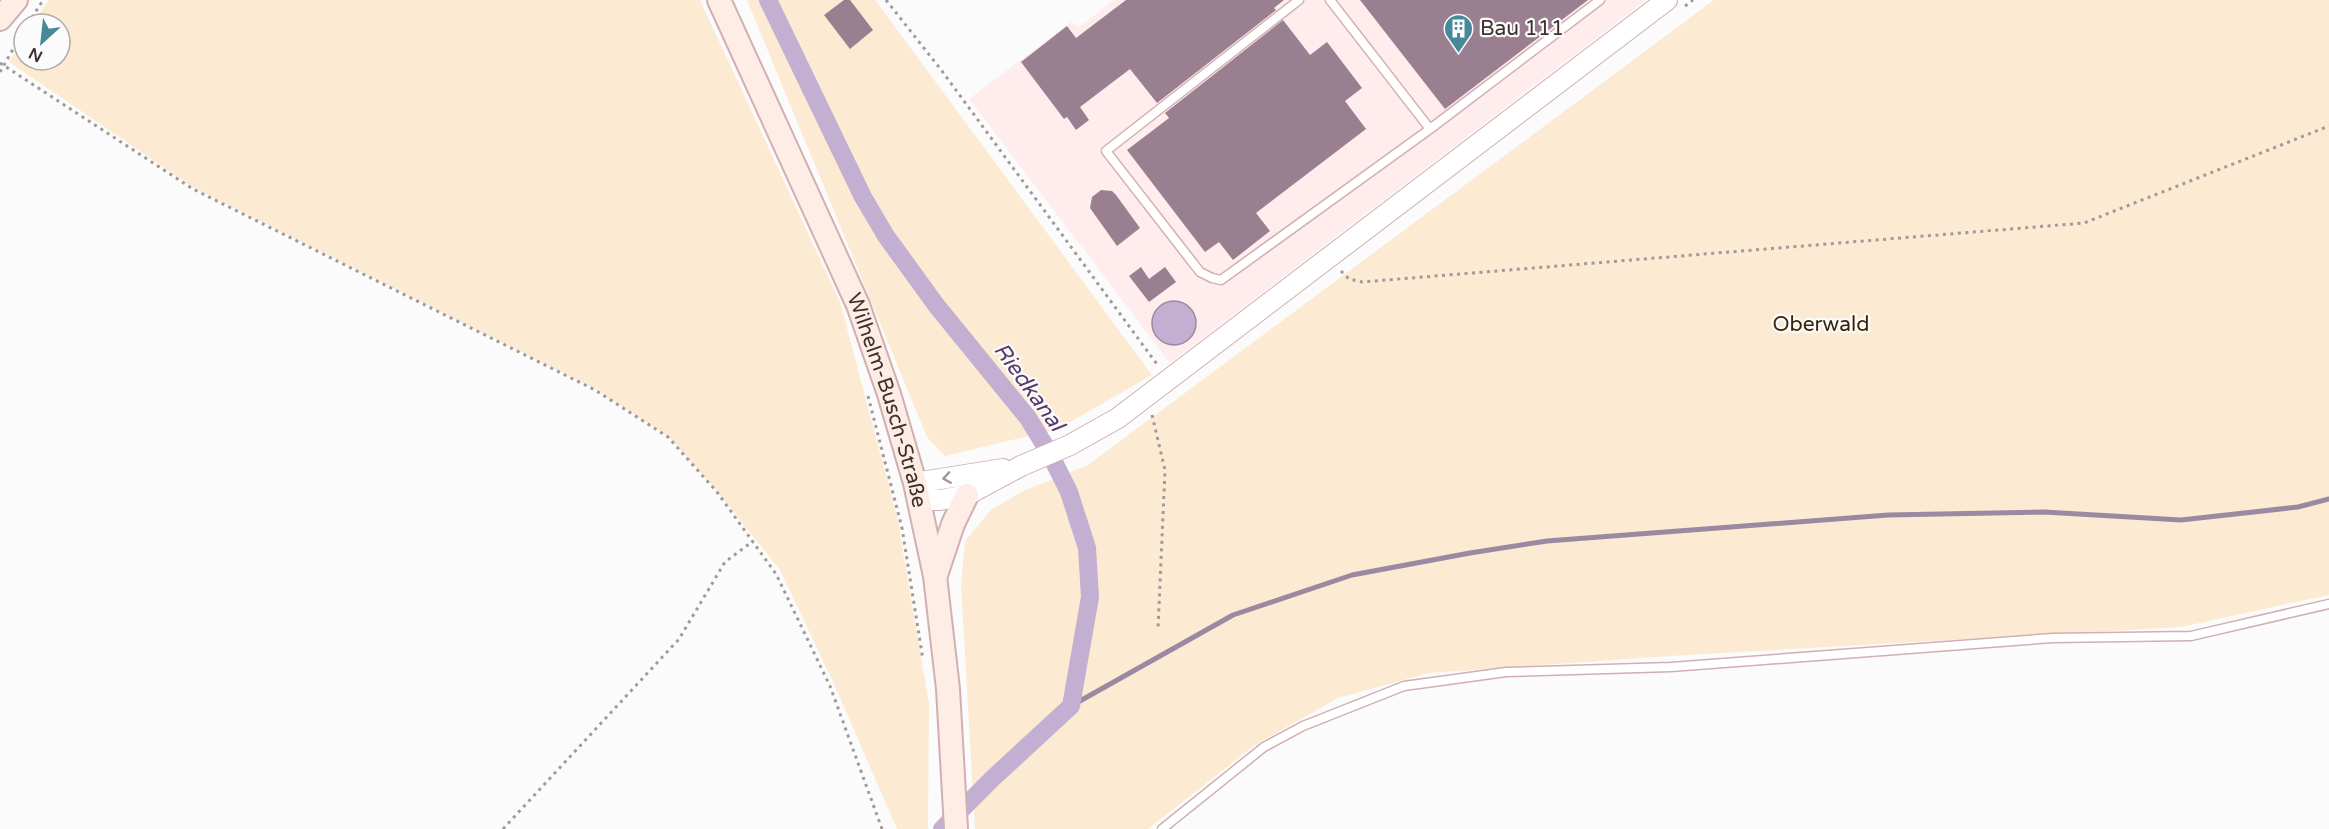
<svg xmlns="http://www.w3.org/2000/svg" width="2329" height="829" font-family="'Varela Round',sans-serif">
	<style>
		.built { fill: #ffedee }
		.green { fill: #fcead2 }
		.water { fill: #c2afd2; stroke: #9b89a2; stroke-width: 1.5 }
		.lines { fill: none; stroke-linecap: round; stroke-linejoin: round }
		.stream { stroke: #9b89a2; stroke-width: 5 }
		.canal { stroke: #c2afd2; stroke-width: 18 }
		.building { fill: #9a7f90 }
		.service-casing { stroke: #d1afb2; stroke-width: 11 }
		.tertiary-casing { stroke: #d1afb2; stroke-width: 22 }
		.secondary-casing { stroke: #d1afb2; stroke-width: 26 }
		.path { stroke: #a19a9a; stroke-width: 3; stroke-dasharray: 3 4.5; stroke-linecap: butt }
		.service { stroke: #fff; stroke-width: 8 }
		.tertiary { stroke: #fff; stroke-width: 20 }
		.secondary { stroke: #feede5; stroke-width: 22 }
		.oneway { stroke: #9f9898 }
		.labels { text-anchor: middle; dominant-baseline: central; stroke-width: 4.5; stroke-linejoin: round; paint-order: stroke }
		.poi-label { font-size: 21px; fill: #3f3132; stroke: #fbfbfb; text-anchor: start }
		.park-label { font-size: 21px; fill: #372508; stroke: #fbfbfb }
		.street-label { font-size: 21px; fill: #3f3132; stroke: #fbfbfb }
		.water-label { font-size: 22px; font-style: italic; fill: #563b6a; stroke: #fbfbfb }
	</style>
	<rect width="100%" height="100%" fill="#fbfbfb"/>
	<path class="built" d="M1114,0H1646L1170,363L969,99L1071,22L1079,27Z"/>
	<path class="green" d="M49,0H700L840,302L897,516L929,704L928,829H897L834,684L780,570L717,491L668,436L595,389L194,188L9,62L24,37V60H60V24H32Z
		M747,0H875L1152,375L1058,429L945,456L927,437Z
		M1714,0H2329V595L2181,627L1670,656L1429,673L1338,698L1255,745L1148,829H975L961,586L965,541L991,510L1023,491L1088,465Z"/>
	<path class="water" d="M1152 323a22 22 0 1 1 44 0a22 22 0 1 1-44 0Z"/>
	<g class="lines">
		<path class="stream" d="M1071,706L1233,615L1352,575L1470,553L1547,541L1888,515L2044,512L2181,520L2298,507L2329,499"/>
		<path class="canal" d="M768,0L863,197L886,236L936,305L1028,418L1050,454L1069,492L1087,548L1090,597L1071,706L992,779L942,829"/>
	</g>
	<path class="building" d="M844,0H850L873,30L850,49L824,15Z
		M1126,0H1284L1274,8L1276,10L1157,103L1130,69L1080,107L1089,120L1076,130L1067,117L1064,119L1021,62L1067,26L1076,38Z
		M1360,0H1588L1445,109Z
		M1283,20L1310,55L1327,42L1362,88L1345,101L1366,129L1256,213L1270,231L1233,260L1219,242L1205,252L1127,150L1169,118L1165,113Z
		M1101,190L1112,191L1116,195L1140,228L1117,246L1090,208L1092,197Z
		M1141,267L1149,279L1165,267L1176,282L1149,302L1129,276Z"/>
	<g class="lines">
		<defs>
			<path id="service" d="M1299,0L1106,151L1200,272L1212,278L1221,280L1430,129L1600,0
				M1330,0L1430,129
				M1162,829L1264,747L1303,726L1404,686L1506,672L1671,667L2053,638L2191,636L2329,604"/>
			<path id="tertiary" d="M915,483L1003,469
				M920,500H940L967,495L1021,466L1070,445L1118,418L1667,0"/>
			<g id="secondary">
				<path id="s1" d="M719,0L858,305L889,394L915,483L935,576L948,689L956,829"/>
				<path d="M0,19L16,0"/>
				<path d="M936,575L953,524L967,495"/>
			</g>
		</defs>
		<use href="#service" class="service-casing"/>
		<use href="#tertiary" class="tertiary-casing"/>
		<use href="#secondary" class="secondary-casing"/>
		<path class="path" d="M886,0L942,71L1159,367
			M1685,6L1693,0
			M28,24L43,0
			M0,63L193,189L595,390L668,437L717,492L776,574L830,686L882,829
			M0,72L24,30
			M1341,271L1349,279L1362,282L2084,223L2329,126
			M868,396L902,528L923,660
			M1152,415L1165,470L1158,629
			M503,829L679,639L725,562L753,541"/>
		<use href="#service" class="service"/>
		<use href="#tertiary" class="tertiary"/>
		<use href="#secondary" class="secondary"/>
	</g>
	<defs><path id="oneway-chevron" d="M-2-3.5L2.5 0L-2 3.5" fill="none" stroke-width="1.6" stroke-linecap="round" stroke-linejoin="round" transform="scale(1.5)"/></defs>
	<use class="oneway" href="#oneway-chevron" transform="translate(947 478) rotate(171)"/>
	<defs>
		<symbol id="building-pin" viewBox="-11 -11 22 30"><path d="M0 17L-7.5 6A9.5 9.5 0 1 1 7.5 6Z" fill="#468999" stroke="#fbfbfb"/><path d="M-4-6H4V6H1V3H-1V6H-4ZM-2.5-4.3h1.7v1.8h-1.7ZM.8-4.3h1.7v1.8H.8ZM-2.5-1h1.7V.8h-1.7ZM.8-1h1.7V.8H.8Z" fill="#fff"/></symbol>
	</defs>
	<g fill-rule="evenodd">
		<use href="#building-pin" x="1442" y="12" width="33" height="45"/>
	</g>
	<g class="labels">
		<g class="poi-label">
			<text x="1480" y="28">Bau 111</text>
		</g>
		<g class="park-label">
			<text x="1821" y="324">Oberwald</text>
		</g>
		<g class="street-label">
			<text stroke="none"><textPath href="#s1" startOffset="435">Wilhelm-Busch-Straße</textPath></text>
		</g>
		<g class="water-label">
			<text transform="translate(1029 387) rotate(54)">Riedkanal</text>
		</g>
	</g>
	<g transform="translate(42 42) rotate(207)"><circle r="28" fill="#fbfbfb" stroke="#b0aaab" stroke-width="1.5"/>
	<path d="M0-4.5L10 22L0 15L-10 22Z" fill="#468999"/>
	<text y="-9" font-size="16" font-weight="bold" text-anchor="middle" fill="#3f3132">N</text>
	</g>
</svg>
